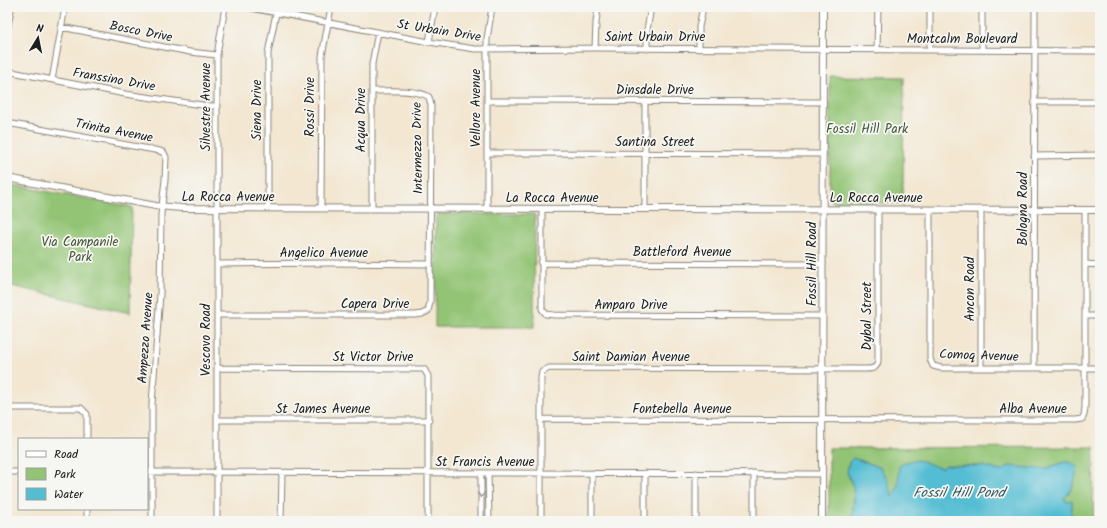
<svg xmlns="http://www.w3.org/2000/svg" width="1107" height="528" font-family="Kalam,sans-serif">
	<style>
		.green { fill: #93c475; stroke: #587048 }
		.water { fill: #55bdd3; stroke: #386c78 }
		.lines { fill: none; stroke-linecap: round; stroke-linejoin: round }
		.minor-casing { stroke: #888277; stroke-width: 7 }
		.tertiary-casing { stroke: #888277; stroke-width: 8 }
		.minor { stroke: #fff; stroke-width: 5 }
		.tertiary { stroke: #fff; stroke-width: 6 }
		.oneway { stroke: #999 }
		.labels { text-anchor: middle; dominant-baseline: central; stroke-width: 3.5; stroke-linejoin: round; paint-order: stroke }
		.street-label { font-size: 13px; fill: #1c1c1c; stroke: #f6f6f2 }
		.park-label { font-size: 13px; fill: #46573b; stroke: #f6f6f2 }
		.water-label { font-size: 14px; font-style: italic; fill: #335c65; stroke: #f6f6f2 }
	</style>
	<rect width="100%" height="100%" fill="#f6f6f2"/>
	<filter id="ink" filterUnits="userSpaceOnUse"><feTurbulence type="fractalNoise" baseFrequency=".025" numOctaves="2"/><feDisplacementMap in="SourceGraphic" scale="8" xChannelSelector="R" yChannelSelector="G"/><feConvolveMatrix kernelMatrix="1 2 1 2 8 2 1 2 1" color-interpolation-filters="sRGB"/></filter>
	<filter id="wash" filterUnits="userSpaceOnUse"><feTurbulence type="fractalNoise" baseFrequency=".012" numOctaves="4" result="noise"/><feDisplacementMap in="SourceGraphic" scale="16" xChannelSelector="R" yChannelSelector="G"/><feGaussianBlur stdDeviation="0.9" result="paint"/><feColorMatrix in="noise" values="0 0 0 0 0 0 0 0 0 0 0 0 0 0 0 0 0 1.4 0 .05"/><feComposite in="paint" operator="in"/></filter>
	<g filter="url(#wash)">
		<rect width="100%" height="100%" fill="#f3e7d2"/>
		<path class="green" d="M830,76L904,77L903,203H834L830,199Z
			M7,184L132,207L130,313L7,285Z
			M436,214H534L535,216L534,327H435Z
			M1094,447L1093,521H829V448Z"/>
		<path class="water" d="M853,458L880,467L887,478L893,497L898,485L899,466C919,454 922,463 941,468L946,465L983,466L1001,471L1009,466L1044,469L1064,462H1070L1078,467C1075,478 1074,490 1065,497V500L1068,501L1072,500C1073,507 1070,514 1073,521H851L854,500L853,487L847,472L849,462Z"/>
	</g>
	<g filter="url(#ink)">
		<g class="lines">
			<defs>
				<path id="minor" d="M246,7L429,42L475,49L595,48L1100,51
					M61,27L190,52L217,55
					M429,42L435,7
					M595,48L596,23L598,7
					M647,49V30L651,7
					M699,49V27L703,7
					M877,50L878,7
					M930,50V7
					M982,50V7
					M7,71L125,94L209,106H218
					M52,80L65,7
					M487,101L823,102
					M645,101V209
					M1035,102H1100
					M7,123L160,151L164,153L166,157L165,180L161,214L160,294L152,404V521
					M487,153L823,154
					M1034,156L1100,155
					M268,208V53L276,13
					M321,208L322,56L331,7
					M372,208V64L378,32
					M487,209V39L492,7
					M542,209V309L546,314L554,315L823,316
					M930,210V359L933,366L941,368H1100
					M541,263L823,264
					M217,264L330,263L430,264
					M1085,264L1100,265
					M217,315H416L422,314L428,311L430,302L431,105L429,97C418,89 386,91 372,91
					M1085,316H1100
					M217,368L424,369L428,376V521
					M981,368V210
					M1034,368L1035,7
					M7,408H81L87,414V439
					M541,419L1075,420L1082,419L1084,415L1085,408V210
					M217,420H429
					M7,472H19
					M147,472L822,474
					M488,473L489,521
					M754,473V521
					M87,521V509
					M217,521V55L225,7
					M281,521L282,473
					M481,521V473
					M541,521V378L542,372L549,368L866,369C873,369 877,368 878,361V210
					M592,521V473
					M645,521V473
					M696,521V473"/>
				<path id="tertiary" d="M7,28L11,7
					M7,178L156,206L182,208L1100,210
					M822,521L823,7"/>
			</defs>
			<use href="#minor" class="minor-casing"/>
			<use href="#tertiary" class="tertiary-casing"/>
			<use href="#minor" class="minor"/>
			<use href="#tertiary" class="tertiary"/>
		</g>
		<defs><path id="oneway-chevron" d="M-2-3.5L2.5 0L-2 3.5" fill="none" stroke-width="1.6" stroke-linecap="round" stroke-linejoin="round"/></defs>
		<use class="oneway" href="#oneway-chevron" transform="translate(481 495) rotate(90)"/>
	</g>
	<g class="labels">
		<g class="street-label">
			<text transform="translate(439 31) rotate(9)">St Urbain Drive</text>
			<text transform="translate(141 32) rotate(11)">Bosco Drive</text>
			<text x="655" y="37">Saint Urbain Drive</text>
			<text x="962" y="39">Montcalm Boulevard</text>
			<text transform="translate(114 80) rotate(10)">Franssino Drive</text>
			<text x="655" y="90">Dinsdale Drive</text>
			<text transform="translate(206 107) rotate(-90)">Silvestre Avenue</text>
			<text transform="translate(310 107) rotate(-90)">Rossi Drive</text>
			<text transform="translate(476 108) rotate(-90)">Vellore Avenue</text>
			<text transform="translate(257 110) rotate(-90)">Siena Drive</text>
			<text transform="translate(361 120) rotate(-90)">Acqua Drive</text>
			<text transform="translate(114 131) rotate(11)">Trinita Avenue</text>
			<text x="655" y="142">Santina Street</text>
			<text transform="translate(418 148) rotate(-91)">Intermezzo Drive</text>
			<text x="228" y="197">La Rocca Avenue</text>
			<text x="552" y="198">La Rocca Avenue</text>
			<text x="876" y="198">La Rocca Avenue</text>
			<text transform="translate(1023 209) rotate(-90)">Bologna Road</text>
			<text x="682" y="252">Battleford Avenue</text>
			<text x="324" y="253">Angelico Avenue</text>
			<text transform="translate(812 264) rotate(-90)">Fossil Hill Road</text>
			<text transform="translate(970 289) rotate(-90)">Ancon Road</text>
			<text x="375" y="304">Capera Drive</text>
			<text x="631" y="305">Amparo Drive</text>
			<text transform="translate(867 316) rotate(-90)">Dybal Street</text>
			<text transform="translate(146 338) rotate(-86)">Ampezzo Avenue</text>
			<text transform="translate(206 340) rotate(-90)">Vescovo Road</text>
			<text transform="translate(979 356) rotate(2)">Comoq Avenue</text>
			<text x="373" y="357">St Victor Drive</text>
			<text x="631" y="357">Saint Damian Avenue</text>
			<text x="323" y="409">St James Avenue</text>
			<text x="682" y="409">Fontebella Avenue</text>
			<text x="1033" y="409">Alba Avenue</text>
			<text x="485" y="462">St Francis Avenue</text>
		</g>
		<g class="park-label">
			<text x="867" y="129">Fossil Hill Park</text>
			<text x="80" y="242">Via Campanile<tspan x="80" dy="15">Park</tspan></text>
		</g>
		<g class="water-label">
			<text x="959" y="493">Fossil Hill Pond</text>
		</g>
	</g>
	<rect width="1107" height="528" fill="none" stroke="#f6f6f2" stroke-width="24"/>
	<rect x="18" y="438" width="130" height="72" fill="#f6f6f2" stroke="#9f9f9c"/>
	<rect x="26" y="451" width="20" height="6" fill="#ffffff" stroke="#9f9f9c"/>
	<text x="54" y="458" font-size="12" fill="#1c1c1c">Road</text>
	<rect x="26" y="468" width="20" height="12" fill="#93c475" stroke="#9f9f9c"/>
	<text x="54" y="478" font-size="12" fill="#1c1c1c">Park</text>
	<rect x="26" y="488" width="20" height="12" fill="#55bdd3" stroke="#9f9f9c"/>
	<text x="54" y="498" font-size="12" fill="#1c1c1c">Water</text>
	<g transform="translate(38 38) rotate(10)" stroke="#f6f6f2" stroke-width="3" paint-order="stroke">
	<path d="M0-3L7 15L0 10L-7 15Z" fill="#1c1c1c"/>
	<text y="-6" font-size="11" font-weight="bold" text-anchor="middle" fill="#1c1c1c">N</text>
	</g>
</svg>
